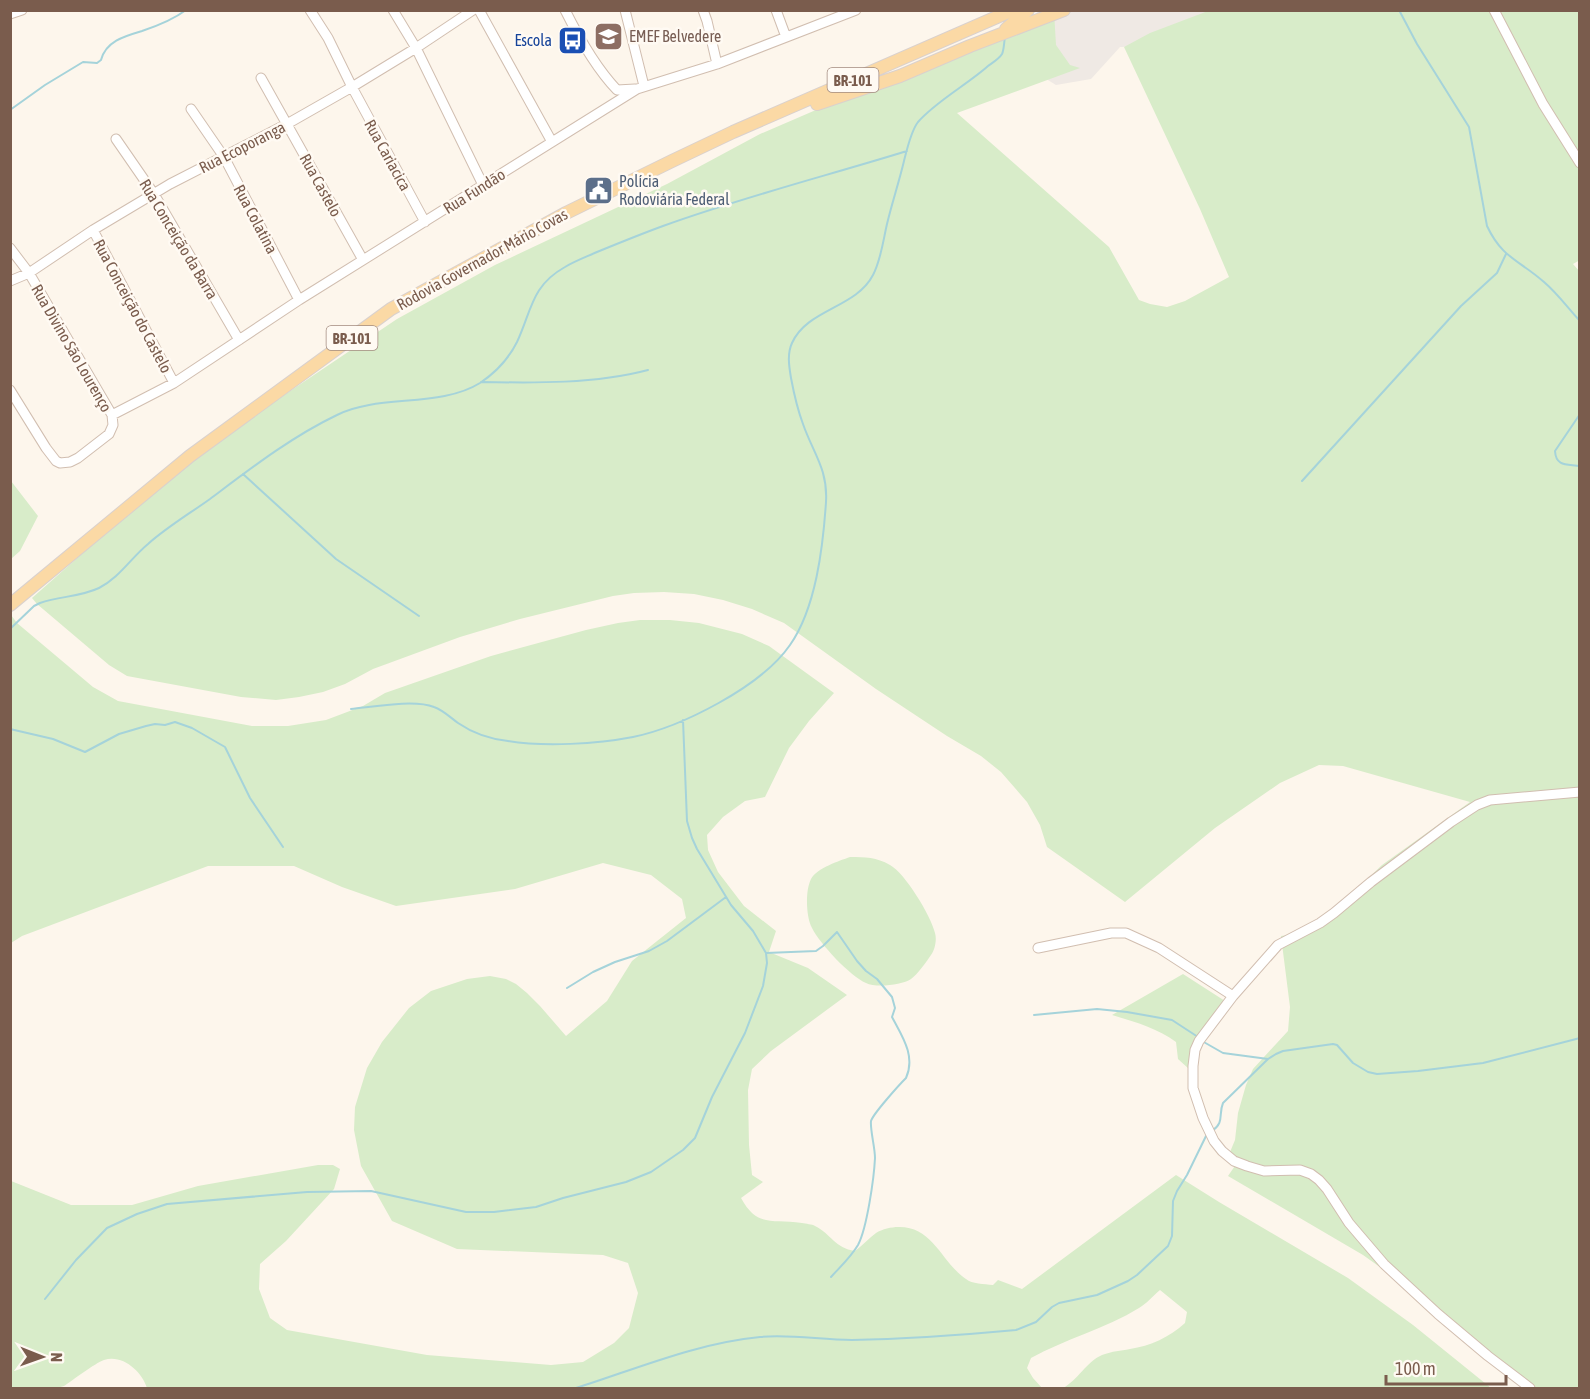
<svg xmlns="http://www.w3.org/2000/svg" width="1590" height="1399" font-family="'Asap Condensed',sans-serif">
	<style>
		.industrial { fill: #efe9e4 }
		.green { fill: #d8ecc9 }
		.lines { fill: none; stroke-linecap: round; stroke-linejoin: round }
		.stream { stroke: #a5d3da; stroke-width: 2 }
		.minor-casing { stroke: #d1beb0; stroke-width: 11 }
		.major-casing { stroke: #dad1cd; stroke-width: 14 }
		.minor { stroke: #fff; stroke-width: 9 }
		.major { stroke: #fbd9a5; stroke-width: 12 }
		.labels { text-anchor: middle; dominant-baseline: central; stroke-width: 5; stroke-linejoin: round; paint-order: stroke }
		.shield { fill: #fffaf3; stroke: #a28b7f; stroke-width: 1.5 }
		.shield-label { font-size: 15px; font-weight: bold; fill: #7a5c4d }
		.education-label { font-size: 16px; fill: #785e54; stroke: #fffaf3; text-anchor: start }
		.transit-label { font-size: 16px; fill: #164399; stroke: #fffaf3; text-anchor: end }
		.street-label { font-size: 16px; fill: #7a5c4d; stroke: #fffaf3 }
		.service-label { font-size: 16px; fill: #4e5e75; stroke: #fffaf3; text-anchor: start }
	</style>
	<rect width="100%" height="100%" fill="#fdf6ec"/>
	<path class="industrial" d="M1039,11H1258L1160,46L1120,47L1091,79L1056,85L1030,69L1032,17Z"/>
	<path class="green" d="M1045,11H1054L1056,45L1070,65L1080,68L957,113L1109,247L1139,300L1150,304L1167,307L1185,301L1229,277L1200,209L1124,47L1150,33L1208,11H1579L1580,260L1573,264L1580,272L1579,1388H1533L1398,1280L1363,1255L1228,1176L1239,1160L1230,1152L1235,1140L1238,1113L1246,1085L1253,1069L1288,1031L1290,1007L1281,936L1297,934L1327,918L1382,865L1470,802L1343,766L1319,765L1280,783L1215,828L1125,902L1047,847L1040,825L1027,802L1001,772L981,756L947,736L876,689L784,623L752,609L723,600L694,594L664,592L634,593L613,596L520,619L460,637L373,669L345,684L323,692L299,697L276,700L241,697L127,676L109,665L37,604L32,598L170,476L259,412L397,319L495,265L667,184L760,134Z
		M11,481L38,516L20,551L11,559Z
		M11,615L17,623L93,687L118,701L252,726H288L326,720L363,706L385,693L491,656L586,630L618,623L640,620H670L699,623L742,634L769,646L834,693L809,721L789,748L765,797L745,801L723,817L707,835L708,850L718,872L744,906L776,931L769,952L808,968L847,995L771,1051L752,1069L748,1090L749,1145L752,1175L763,1182L741,1198C758,1229 773,1218 802,1223C806,1224 812,1224 815,1226C831,1234 835,1248 855,1251C862,1246 869,1238 876,1233C882,1229 892,1227 898,1227C933,1226 941,1262 966,1279C972,1284 984,1284 993,1285L998,1280L1022,1289L1176,1175L1219,1202L1348,1278L1413,1325L1491,1388H1063C1078,1380 1086,1362 1102,1355C1113,1351 1120,1351 1130,1349C1150,1346 1170,1337 1185,1323L1187,1312L1160,1290C1153,1296 1146,1304 1139,1308C1105,1329 1065,1339 1031,1358L1027,1368L1033,1378L1042,1388H147C142,1372 123,1354 104,1360C95,1363 72,1381 64,1386L57,1388H11V1181L71,1205H132L198,1186L318,1165H333L340,1169L334,1189L286,1241L260,1264L259,1289L270,1318L287,1330L427,1355L551,1365L583,1362L614,1343L629,1328L638,1293L628,1263L603,1255L457,1249L392,1221L361,1166L354,1130L355,1107L367,1068L382,1042L409,1008L431,991L467,979L490,976L506,979L516,984L527,993L540,1006L566,1036L607,1001L632,961L686,918L682,899L651,875L603,863L515,889L396,906L342,887L294,866H208L22,936L11,943Z
		M850,857C866,857 876,857 890,865C905,873 931,916 935,933C937,939 935,950 931,955C927,961 917,975 911,979C902,985 876,988 866,983C850,976 820,944 812,928C806,917 805,891 811,879C817,868 839,861 850,857Z
		M1183,974L1225,1001L1191,1046L1189,1069L1178,1059L1176,1042C1157,1028 1135,1022 1112,1015Z"/>
	<g class="lines">
		<path class="stream" d="M1399,10L1417,44L1469,127L1487,226C1502,258 1519,260 1544,282C1557,293 1568,308 1580,321
			M10,110L45,85L83,62L97,63L101,60C106,41 125,36 142,31C157,26 174,19 186,10
			M481,382C535,383 595,384 648,370
			M1580,414L1555,451C1556,467 1567,464 1580,466
			M243,474L336,559L419,616
			M1302,481L1461,306L1497,273L1506,254
			M10,629L34,606L40,603C60,596 80,597 99,588C119,578 131,558 148,544C167,527 189,514 210,499C250,469 291,437 337,415C378,394 440,408 480,383C495,373 509,358 517,342C532,310 531,286 565,267C575,261 586,257 597,252C619,243 641,234 663,226C743,197 826,176 907,151
			M351,709C372,707 414,699 434,707C443,710 451,718 458,723C474,734 490,739 508,741C544,747 597,744 633,737C681,727 761,687 790,645C816,608 823,547 826,502C828,469 813,453 803,424C797,408 794,394 791,378C789,366 787,354 792,343C807,309 856,308 873,275C881,260 883,241 887,224C892,203 899,182 904,161C907,149 911,131 918,122C935,102 968,84 988,66C992,63 999,59 1002,54C1004,50 1004,42 1005,37
			M10,729L53,739L85,752L119,734L146,726L155,724L165,725L175,722L192,728L225,747L250,798L283,847
			M766,953L816,951L823,946L837,932L857,961L866,971L877,979L892,997L895,1008L892,1017C902,1036 916,1056 906,1078C899,1085 873,1114 871,1121C870,1130 875,1147 875,1158C874,1178 867,1228 858,1245C851,1257 840,1267 831,1277
			M567,988L593,972L615,962L649,951L667,941L726,897
			M1034,1015L1097,1009L1127,1012L1172,1020L1198,1037
			M1202,1041L1223,1053L1268,1059
			M1212,1131C1225,1122 1218,1115 1223,1103L1268,1059L1276,1054L1283,1051L1333,1044L1337,1045L1353,1063L1368,1072L1377,1074L1418,1071L1483,1063L1580,1038
			M45,1299L76,1260L107,1228L137,1214L167,1204L307,1192L371,1191L466,1212H494L536,1207L563,1198L626,1182L651,1172L683,1150L695,1138L712,1097L745,1033L763,986L767,963L766,953L753,931L731,905L697,849L692,838L687,821L683,720
			M576,1388C636,1369 697,1343 760,1337C791,1334 821,1340 852,1340C907,1339 961,1335 1016,1330L1036,1322L1052,1307L1059,1303L1097,1295L1128,1281L1137,1275L1168,1246L1172,1236L1173,1201L1177,1191L1187,1175L1207,1134"/>
		<defs>
			<path id="minor" d="M310,10L328,38L352,87L425,222
				M393,10L416,48L483,185
				M479,10L552,142
				M565,10C579,38 595,67 617,90L635,89
				M625,10L644,86
				M703,10L707,21L717,64
				M776,10L786,37
				M1494,10L1543,104L1580,163
				M10,14L22,10
				M261,78L363,260
				M191,109L224,157L299,300
				M116,139L154,194L239,340
				M93,230L174,383
				M10,248L29,273L112,415L113,425L109,434L78,458L70,462L60,463L56,461L46,448L10,390
				M10,281L29,273L93,230L170,184L287,124L352,87L416,48L473,10
				M112,415L174,383L299,300L637,89L717,64L856,10
				M1038,948L1111,933H1126L1159,948L1233,996
				M1530,1388L1488,1356L1438,1314L1384,1264L1349,1223L1327,1189L1319,1180L1311,1174L1300,1170L1264,1171L1247,1166L1234,1161L1222,1151L1214,1141L1203,1118L1193,1088V1066L1195,1050L1199,1041L1233,996L1278,945L1320,923L1334,913L1371,882L1451,822L1477,805L1490,800L1580,792"/>
			<path id="major" d="M1006,29L1028,10
				M817,104L900,76L970,46L1064,10
				M10,605L190,456L391,309L566,213L672,161L733,132L1013,10"/>
		</defs>
		<use href="#minor" class="minor-casing"/>
		<use href="#major" class="major-casing"/>
		<use href="#minor" class="minor"/>
		<use href="#major" class="major"/>
	</g>
	<defs>
		<symbol id="school-square" viewBox="-11 -11 22 22"><rect x="-9" y="-9" width="18" height="18" rx="4" fill="#8d6e63" stroke="#fffaf3"/><path d="M0-5L7-2L0 1L-7-2ZM-4 1L0 2.5L4 1V4Q0 6-4 4Z" fill="#fff"/></symbol>
		<symbol id="bus-square" viewBox="-11 -11 22 22"><rect x="-9" y="-9" width="18" height="18" rx="4" fill="#1a4fb4" stroke="#fffaf3"/><path d="M-5-6H5V4H4V6H2V4H-2V6H-4V4H-5ZM-3.5-4V0h7V-4ZM-3.5 1.2v1.5H-2V1.2ZM2 1.2v1.5H3.5V1.2Z" fill="#fff"/></symbol>
		<symbol id="civic-square" viewBox="-11 -11 22 22"><rect x="-9" y="-9" width="18" height="18" rx="4" fill="#5c6f8a" stroke="#fffaf3"/><path d="M-.6-6.5H3V-4.5H.6V-3L4-1V1h2V6H-6V1h2V-1L-.6-3ZM-1.2 2.5V6h2.4V2.5Z" fill="#fff"/></symbol>
	</defs>
	<g fill-rule="evenodd">
		<use href="#school-square" x="592" y="20" width="33" height="33"/>
		<use href="#bus-square" x="556" y="24" width="33" height="33"/>
		<use href="#civic-square" x="582" y="174" width="33" height="33"/>
	</g>
	<g class="labels">
		<g class="shield">
			<rect x="827.5" y="68" width="51" height="24" rx="4.5"/>
			<rect x="326.5" y="326" width="51" height="24" rx="4.5"/>
		</g>
		<g class="shield-label">
			<text x="853" y="80">BR-101</text>
			<text x="352" y="338">BR-101</text>
		</g>
		<g class="education-label">
			<text x="629" y="36">EMEF Belvedere</text>
		</g>
		<g class="transit-label">
			<text x="552" y="40">Escola</text>
		</g>
		<g class="street-label">
			<text transform="translate(242 147) rotate(-27)">Rua Ecoporanga</text>
			<text transform="translate(388 155) rotate(61)">Rua Cariacica</text>
			<text transform="translate(321 185) rotate(61)">Rua Castelo</text>
			<text transform="translate(474 191) rotate(-32)">Rua Fundão</text>
			<text transform="translate(256 219) rotate(62)">Rua Colatina</text>
			<text transform="translate(179 239) rotate(59)">Rua Conceição da Barra</text>
			<text transform="translate(482 259) rotate(-29)">Rodovia Governador Mário Covas</text>
			<text transform="translate(133 306) rotate(62)">Rua Conceição do Castelo</text>
			<text transform="translate(72 348) rotate(60)">Rua Divino São Lourenço</text>
		</g>
		<g class="service-label">
			<text x="619" y="181">Polícia<tspan x="619" dy="18">Rodoviária Federal</tspan></text>
		</g>
	</g>
	<rect width="1590" height="1399" fill="none" stroke="#7a5c4d" stroke-width="24"/>
	<g transform="translate(42 1357) rotate(91)" stroke="#fffaf3" stroke-width="4.5" paint-order="stroke">
	<path d="M0-4.5L10 22L0 15L-10 22Z" fill="#7a5c4d"/>
	<text y="-9" font-size="16" font-weight="bold" text-anchor="middle" fill="#7a5c4d">N</text>
	</g>
	<path d="M1386 1375v9h120v-9" fill="none" stroke="#7a5c4d" stroke-width="3"/>
	<text x="1395" y="1375" font-size="18" fill="#7a5c4d" stroke="#fffaf3" stroke-width="4.5" paint-order="stroke">100 m</text>
</svg>
